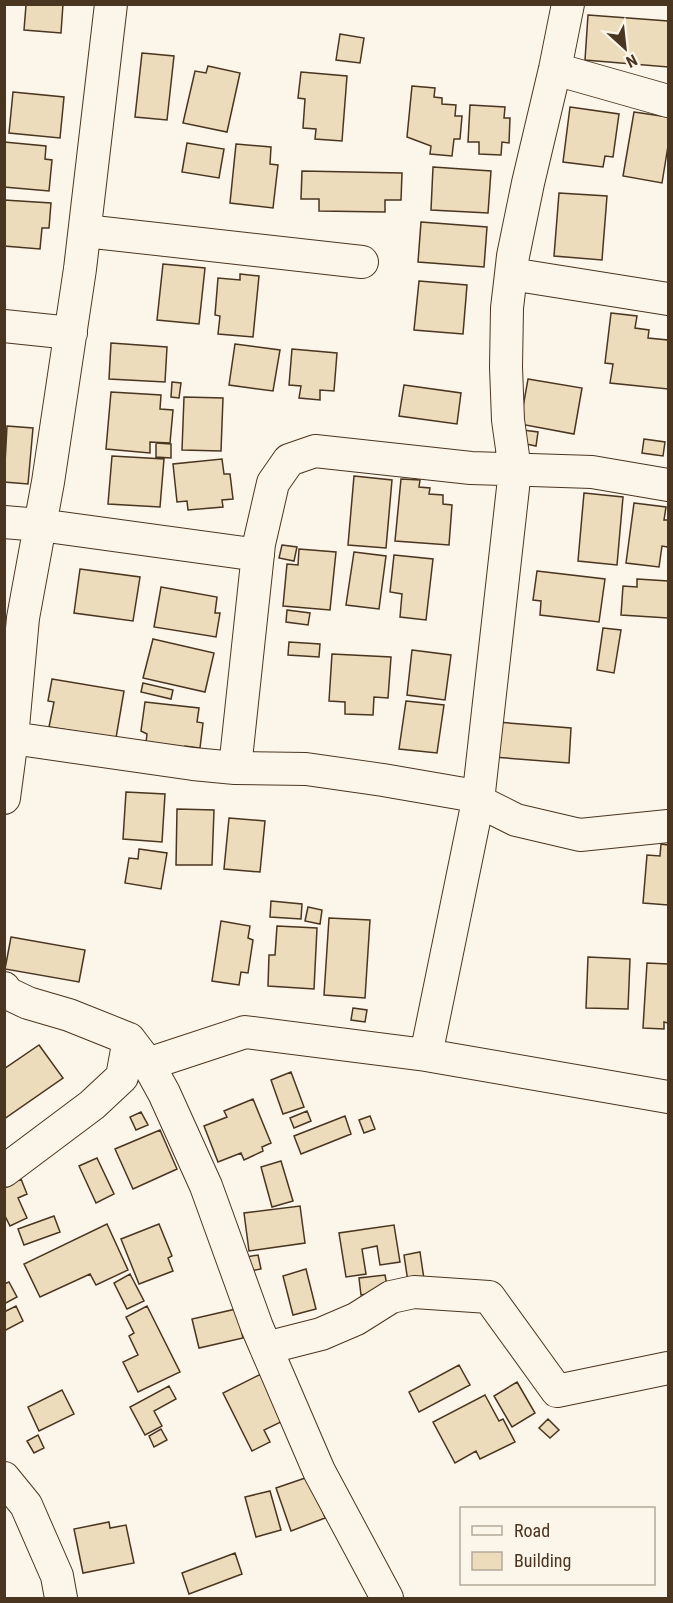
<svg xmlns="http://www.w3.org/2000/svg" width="673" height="1603" font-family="'Roboto Condensed',sans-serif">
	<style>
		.building { fill: #ecdcbc; stroke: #4a3520; stroke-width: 1.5 }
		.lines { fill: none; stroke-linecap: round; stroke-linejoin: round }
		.minor-casing { stroke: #4a3520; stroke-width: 34 }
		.minor { stroke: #fbf6e9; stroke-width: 32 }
	</style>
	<rect width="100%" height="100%" fill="#fbf6e9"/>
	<path class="building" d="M63,4L61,33L24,30L26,5L21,4Z
		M588,15L668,21V67L585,60Z
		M340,34L364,38L360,63L336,60Z
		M142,53L174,56L167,120L135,117Z
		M208,66L240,73L227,132L183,123L195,71L206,73Z
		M301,72L347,76L342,141L315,139L316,129L303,128L305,99L298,98Z
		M412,86L435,88L434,97L442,98V104L456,105L455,116H462L460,139H454L452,156L430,154L431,146L407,137Z
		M13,92L64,97L60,138L9,133Z
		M470,105L505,107L504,118H510L509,143L502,142L501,155L479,154V142H468Z
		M570,107L619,114L613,157L605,156L603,167L563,162Z
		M634,112L668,117V146L662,183L623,176Z
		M4,142L46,146L45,159L52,160L49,191L4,187Z
		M187,143L224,149L219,178L182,172Z
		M236,144L271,147L270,164L278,165L273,208L230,203Z
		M433,167L491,171L488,213L431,210Z
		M302,171L402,173L401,200H385V212L319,211V199H301Z
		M559,193L607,196L602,260L554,256Z
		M4,200L51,203L49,228H42L40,249L4,246Z
		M421,222L487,227L484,267L418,262Z
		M163,264L205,268L199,324L157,320Z
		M240,274L259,276L253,337L218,334L220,316L215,315L218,278L240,280Z
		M419,281L467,285L463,334L414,330Z
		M611,313L637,316L635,328L649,330L648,338L668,340V389L610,383L613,364L605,363Z
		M111,343L167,347L165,382L109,379Z
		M235,344L280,350L273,391L229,385Z
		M292,349L337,353L334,391L320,390V400L299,398L301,386L289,385Z
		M528,379L582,388L574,434L520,424Z
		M172,382L181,383L179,398L171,397Z
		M404,385L461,393L457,424L399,416Z
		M111,392L161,395L160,409L173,410L170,443L150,442V453L106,449Z
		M184,397L223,398L221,451L182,450Z
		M7,426L33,428L28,484L4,482Z
		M523,430L538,432L536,446L521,443Z
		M644,439L665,442L663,456L642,453Z
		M156,443L171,444V458L156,457Z
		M112,456L164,459L160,507L108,504Z
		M222,459L224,474H230L233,499L222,500L223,507L188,510L187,501L177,502L173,464Z
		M354,476L392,480L386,548L348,545Z
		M401,479L420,480L419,487L430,488L429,494L443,495V504L452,505L449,545L395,541Z
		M584,493L623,497L617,565L578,561Z
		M634,503L666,507L664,520H668V547L662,546L659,567L626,563Z
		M282,545L297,547L294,561L279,558Z
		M299,549L336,552L330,610L283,606L287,564L298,565Z
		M354,552L386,556L379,609L346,605Z
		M394,555L433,559L426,620L400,617L402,594L390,592Z
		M80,569L140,577L133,621L74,613Z
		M537,571L605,579L599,622L540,615L541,601L533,600Z
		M637,579L668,581V618L621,615L623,586L637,587Z
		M161,587L217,597L215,613H220L216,637L154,627Z
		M287,610L310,613L308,625L286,622Z
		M603,628L621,630L614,673L597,670Z
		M153,639L214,653L205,692L143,678Z
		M289,642L320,644L319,657L288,655Z
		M412,650L451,655L445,700L407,695Z
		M332,654L391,657L388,698L374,697L373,715L345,714V702L329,701Z
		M52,679L124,691L116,738L49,727L54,702L48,701Z
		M143,683L173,690L171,699L141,692Z
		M406,701L444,705L437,753L399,749Z
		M145,702L199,708L197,722L203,723L200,748L185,746L184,756L145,751L147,734L141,731Z
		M496,722L571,728L569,763L493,757Z
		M126,792L165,794L162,842L123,839Z
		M177,809L214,810L212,865H176Z
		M229,818L265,821L260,872L224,869Z
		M661,844L668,845V905L643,903L647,855L660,856Z
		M139,849L167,853L161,889L125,883L129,858L138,859Z
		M271,901L302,904L301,919L270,917Z
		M308,907L322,910L320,924L305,921Z
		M329,918L370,920L365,998L324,995Z
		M221,921L250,926L248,938L253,940L248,973L241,972L239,985L212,981Z
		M277,926L317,928L314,989L268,986L269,955H275Z
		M11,937L85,950L79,982L5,969Z
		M588,957L630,959L628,1009L586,1008Z
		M647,963L668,964V1023L664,1022V1029L643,1028Z
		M353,1008L367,1010L365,1022L351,1020Z
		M39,1045L63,1078L4,1119V1069Z
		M291,1072L304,1107L283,1114L271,1080Z
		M253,1099L271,1143L262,1147L263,1151L244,1160L241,1153L218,1162L204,1126L227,1117L224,1111Z
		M307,1111L311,1121L294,1128L290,1118Z
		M141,1112L148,1125L136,1130L130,1117Z
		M345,1116L351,1134L301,1154L294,1136Z
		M370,1116L375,1129L364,1133L359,1120Z
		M160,1130L177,1169L133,1189L115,1149Z
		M97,1158L114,1194L96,1203L79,1166Z
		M281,1161L293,1201L272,1207L261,1167Z
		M21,1179L27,1194L18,1198L27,1218L10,1226L4,1214V1186Z
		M300,1206L305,1243L249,1251L244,1213Z
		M54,1216L60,1232L24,1245L18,1229Z
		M107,1224L128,1270L96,1285L90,1274L40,1297L24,1264Z
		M159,1224L172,1256L168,1258L173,1271L139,1284L121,1239Z
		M394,1225L400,1262L380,1265L377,1246L362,1249L366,1274L346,1277L339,1233Z
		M420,1252L424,1279L408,1282L404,1255Z
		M258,1255L261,1269L249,1271L246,1257Z
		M306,1269L316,1309L293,1315L283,1276Z
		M130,1274L144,1301L127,1309L114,1283Z
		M385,1275L388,1291L361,1295L359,1278Z
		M9,1282L17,1297L4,1304V1284Z
		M16,1306L23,1321L4,1331V1312Z
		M147,1306L180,1372L138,1392L123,1362L138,1355L129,1336L134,1333L126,1317Z
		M236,1309L243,1338L199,1348L192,1319Z
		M459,1365L470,1385L419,1412L409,1392Z
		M261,1374L283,1421L264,1430L270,1442L252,1451L223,1393Z
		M517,1382L535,1413L512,1427L494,1396Z
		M169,1386L176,1399L154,1411L162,1426L145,1435L130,1407Z
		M62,1390L74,1414L39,1431L28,1407Z
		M485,1395L499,1421L503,1419L515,1442L480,1459L476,1451L455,1463L433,1422Z
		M548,1419L559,1430L550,1438L539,1428Z
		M161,1429L167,1440L154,1447L149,1436Z
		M38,1435L44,1448L34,1453L27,1441Z
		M311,1476L325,1518L291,1531L276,1488Z
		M270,1491L281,1530L256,1537L245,1497Z
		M109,1522L110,1528L126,1525L134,1563L83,1573L74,1529Z
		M235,1553L242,1574L189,1594L182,1573Z"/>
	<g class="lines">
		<defs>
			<path id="minor" d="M555,69L668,101
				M85,231L362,262
				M511,274L668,299
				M4,326L71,333
				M4,522L40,525L258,555
				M12,738L193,764L235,768L306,769L383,780L464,794L516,820L580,835L668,826
				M235,768L259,544L273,483L289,460L315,451L471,468L592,472L668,485
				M4,798L12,738L23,618L48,482L80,269L111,4
				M4,988L7,993L28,1003L69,1015L129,1039L148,1064L164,1093L206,1186L257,1327L319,1471L387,1598
				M426,1055L478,801L515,470L508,420L506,367L507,308L511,274L513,256L528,183L555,69L568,4
				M148,1064L245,1032L426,1055L668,1097
				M4,1171L92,1105L122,1077L129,1039
				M266,1348L321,1334L356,1319L391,1297L414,1292L489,1297L557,1391L668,1368
				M4,1478L26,1505L57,1576L61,1598"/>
		</defs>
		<use href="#minor" class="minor-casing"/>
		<use href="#minor" class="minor"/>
	</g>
	<rect width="673" height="1603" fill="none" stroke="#4a3520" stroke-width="12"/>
	<rect x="460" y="1507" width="195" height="78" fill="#fbf6e9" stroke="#b4a999" stroke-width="1.5"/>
	<rect x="472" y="1526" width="30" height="9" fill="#fbf6e9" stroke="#b4a999" stroke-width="1.5"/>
	<text x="514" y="1537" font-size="18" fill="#4a3520">Road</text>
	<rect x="472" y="1552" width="30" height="18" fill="#ecdcbc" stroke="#b4a999" stroke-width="1.5"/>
	<text x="514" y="1567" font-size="18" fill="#4a3520">Building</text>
	<g transform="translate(625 48) rotate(153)" stroke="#fbf6e9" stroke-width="4.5" paint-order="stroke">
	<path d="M0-4.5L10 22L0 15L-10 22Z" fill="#4a3520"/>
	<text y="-9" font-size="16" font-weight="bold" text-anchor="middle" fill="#4a3520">N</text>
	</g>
</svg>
